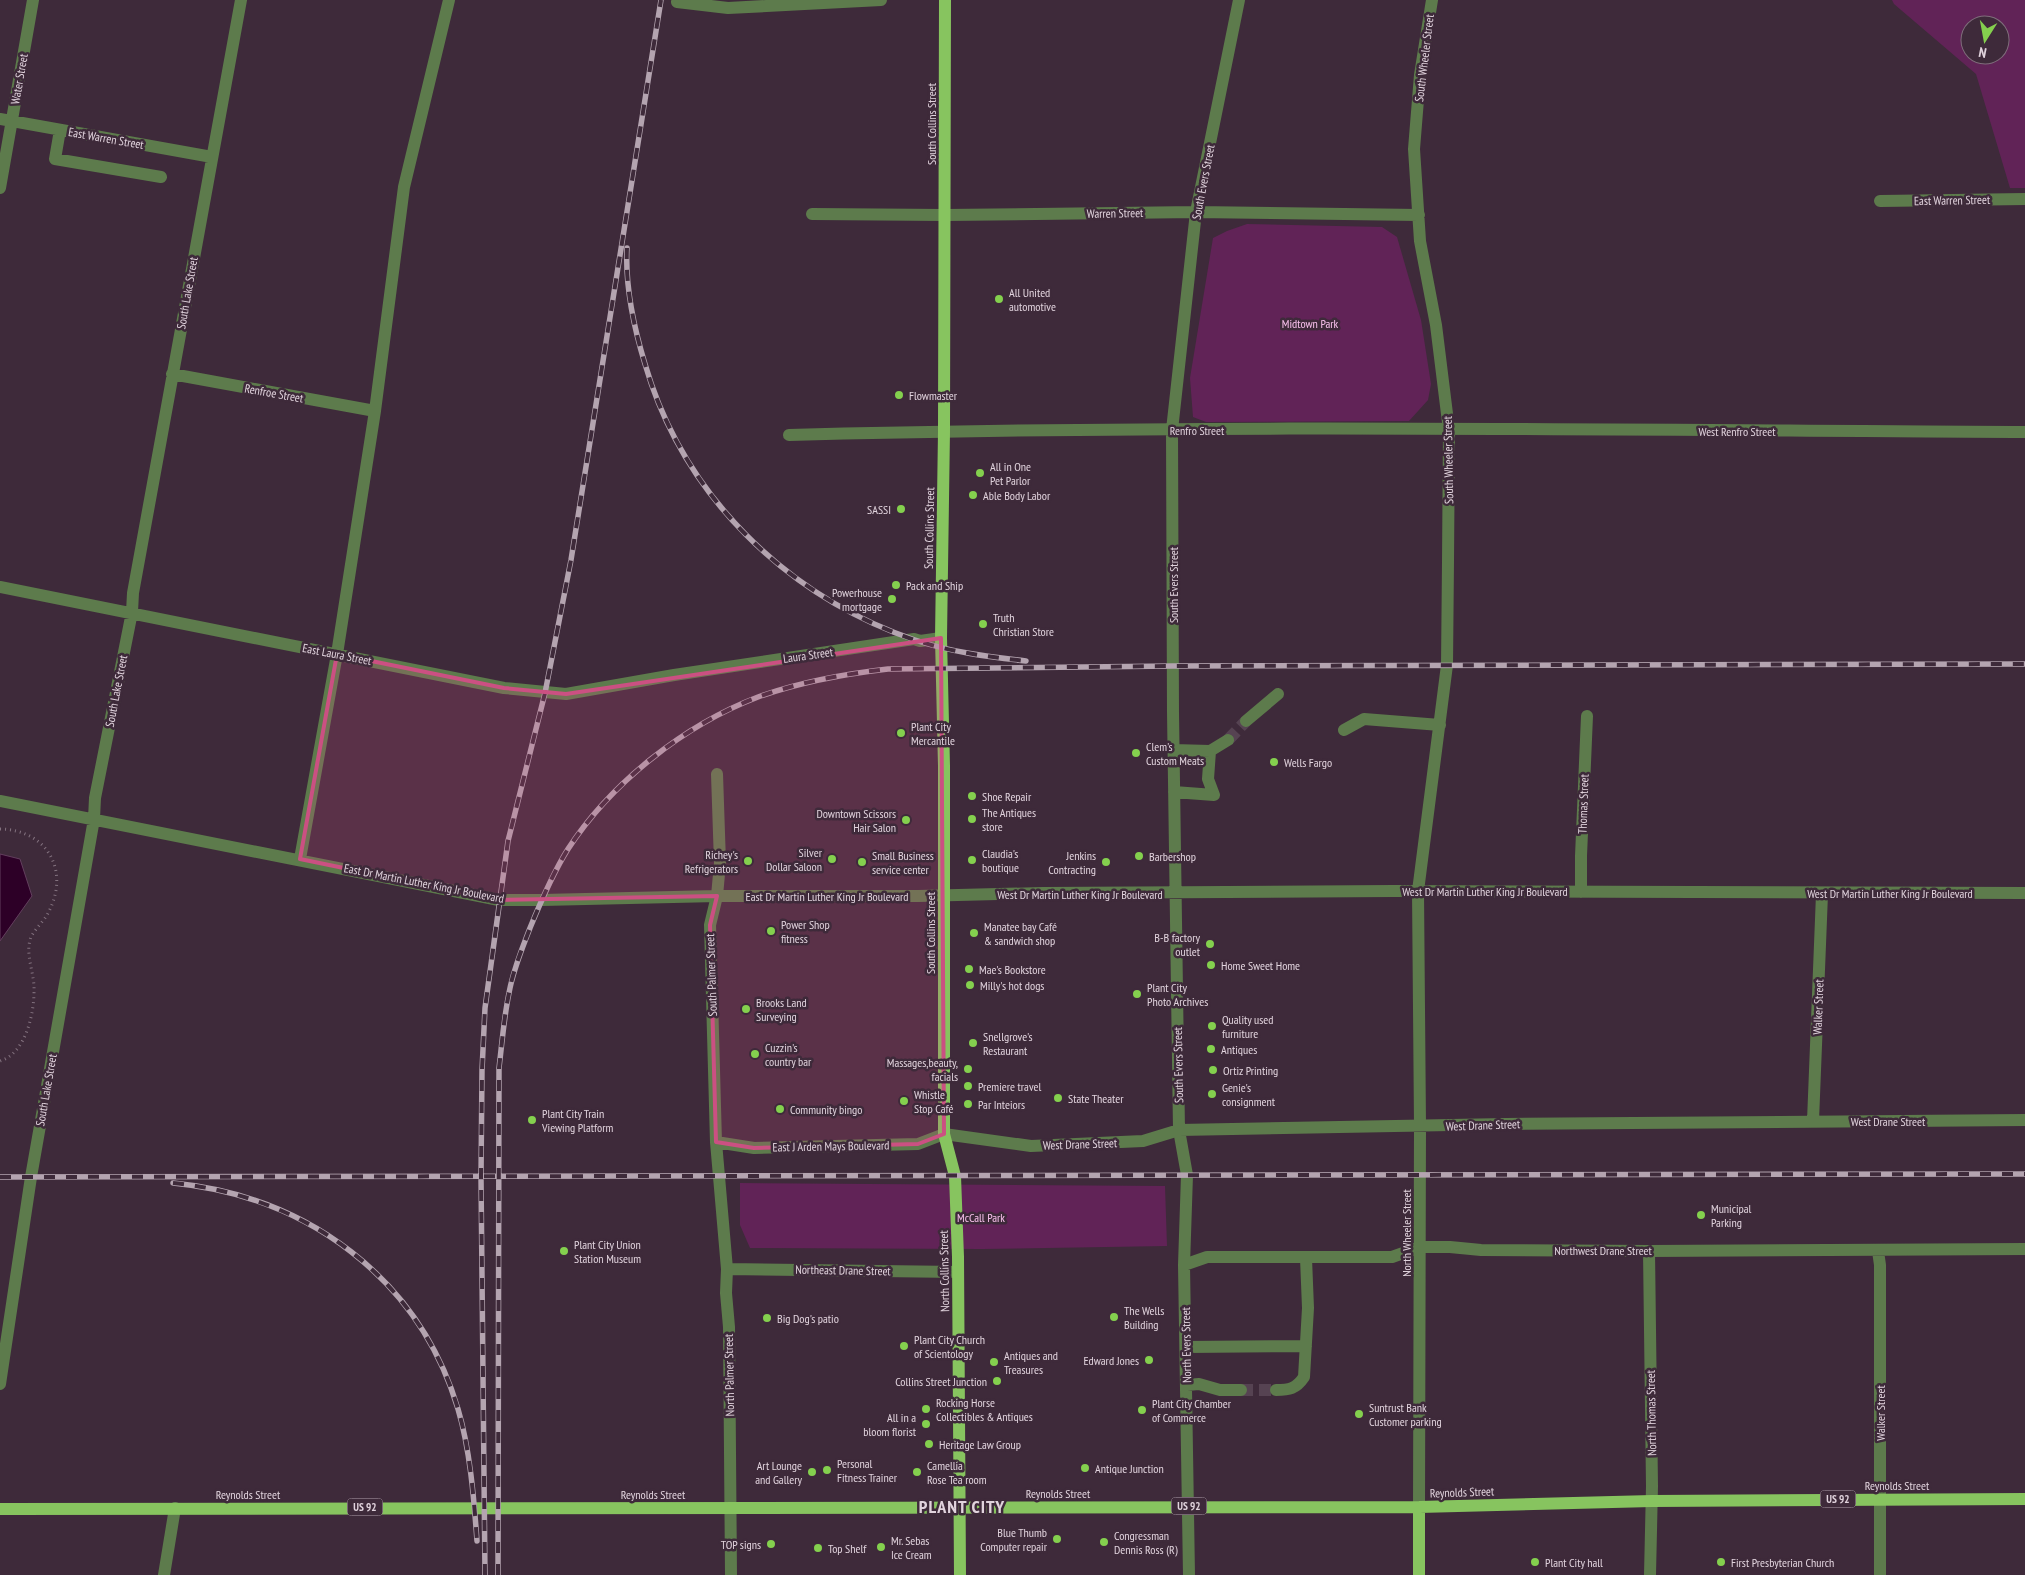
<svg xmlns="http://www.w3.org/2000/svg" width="2025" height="1575" font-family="'PT Sans Narrow',sans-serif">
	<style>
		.green { fill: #612357; fill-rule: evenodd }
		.water { fill: #2d0027; stroke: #633f5e }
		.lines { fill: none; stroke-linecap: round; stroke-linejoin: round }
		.minor-tunnel { stroke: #564352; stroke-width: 12; stroke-dasharray: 12 6; stroke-linecap: butt }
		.path { stroke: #83727f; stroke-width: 3; stroke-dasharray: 1 4; stroke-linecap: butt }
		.minor { stroke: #5d7b4c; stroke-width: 12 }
		.major { stroke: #87c45f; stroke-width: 12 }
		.rail-casing { stroke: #b4a4b0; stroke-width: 5.5 }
		.rail { stroke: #3e2a3a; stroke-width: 4; stroke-dasharray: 11; stroke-linecap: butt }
		.marked { fill: #cb5082; fill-opacity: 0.2; stroke: #cb5082; stroke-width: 4; stroke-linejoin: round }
		.poi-dot { fill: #84d04e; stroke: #3e2a3a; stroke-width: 2 }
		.labels { text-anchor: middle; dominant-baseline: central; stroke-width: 5; stroke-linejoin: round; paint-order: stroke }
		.shield { fill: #3e2a3a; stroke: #b0a0ac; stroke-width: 1 }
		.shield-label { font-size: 11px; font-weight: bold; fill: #e1d3dd }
		.street-label { font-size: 12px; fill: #e1d3dd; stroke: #3e2a3a }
		.poi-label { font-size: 12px; fill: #e1d3dd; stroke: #3e2a3a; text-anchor: start }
		.park-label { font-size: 12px; fill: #f8c0ec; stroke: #3e2a3a }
		.district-label { font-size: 18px; font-weight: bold; letter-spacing: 1px; fill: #e1d3dd; stroke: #3e2a3a }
	</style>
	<rect width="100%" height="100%" fill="#3e2a3a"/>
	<path class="green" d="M1892,0H2025V188H2010L1976,74L1894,4ZM1970,25H2000V55H1970Z
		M1247,224L1382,227L1397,237L1421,320L1431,384L1428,400L1409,421L1206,422L1193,417L1190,378L1213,238L1227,231Z
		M740,1183L1165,1186L1167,1246L982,1249L750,1248L740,1225Z"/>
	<path class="water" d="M0,854L20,859L32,896L0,941Z"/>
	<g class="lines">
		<path class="minor-tunnel" d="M1228,740L1246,721
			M1241,1390H1276"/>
		<path class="path" d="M0,829C49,830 71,873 47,915C43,922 35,929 31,937C25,953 33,969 34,986C35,1010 27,1053 0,1061"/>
		<path class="minor" d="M677,2L728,8L881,0
			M0,119L212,157
			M60,130L55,159L161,177
			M0,188L33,0
			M1880,201L2025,199
			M812,214L945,215L1196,212L1419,215
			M172,374L375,411
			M789,435C1201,424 1613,430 2025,432
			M0,587L504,688L566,694L674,675L914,639L920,641L941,638
			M1246,721L1278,694
			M1344,730L1364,719L1440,725
			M1173,750L1210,751L1228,740
			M717,774L720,863L717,896L710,925L716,1142L727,1269L726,1293L729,1327L731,1575
			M1174,792L1214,795L1208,779L1210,751
			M0,801L499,900H542L717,896H918L1043,893L1394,891L2025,893
			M300,859L337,654L375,411L404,187L449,0
			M1581,892V856L1587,716
			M1813,1121L1822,894
			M716,1142L754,1148L918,1144L944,1134L1031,1146L1143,1141L1179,1130L1506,1124L2025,1120
			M1649,1251L1652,1486L1650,1575
			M1878,1251L1880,1265V1575
			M1184,1265L1207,1257H1392L1420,1247H1450L1481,1250L1649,1251L2025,1249
			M727,1269L958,1272
			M1186,1347L1306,1346
			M0,1384L31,1177L94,819L95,798L132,612L133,593L241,0
			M1187,1385L1199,1384L1220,1390H1241
			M1276,1390C1289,1390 1296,1389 1304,1377L1308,1308L1306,1258
			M1419,1507L1420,1126L1418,891L1447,665L1448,562L1449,430L1436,325L1420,241L1414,149L1420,75L1432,0
			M164,1575L175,1508
			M1189,1575L1184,1265L1187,1175L1179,1130L1173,712L1172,430L1196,212L1239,0"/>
		<path class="major" d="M945,0L944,431L941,638L944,766V1134L955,1176L958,1257L960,1575
			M0,1509L1419,1507L1652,1501L2025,1499
			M1419,1575V1507"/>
		<defs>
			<path id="rail" d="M627,248C625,286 634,328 645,364C683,495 786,596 915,640C950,652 990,657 1026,661
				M0,1177L2025,1174
				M173,1183C307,1196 419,1278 458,1409C470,1449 474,1499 477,1541
				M485,1575L481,1177L482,1070L485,1008L508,841L545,693L571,560L661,0
				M498,1575L499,1068C502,1043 504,1017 509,993C513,970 522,949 530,928C541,901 553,873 568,849C611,783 684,725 758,697C800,682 844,674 888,669L1173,666L2025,664"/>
		</defs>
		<use href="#rail" class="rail-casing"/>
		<use href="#rail" class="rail"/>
	</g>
	<path class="marked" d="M941,638L944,1134L918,1144L754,1148L716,1142L710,925L717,896L499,900L300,859L337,654L504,688L566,694Z"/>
	<g class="poi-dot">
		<circle cx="999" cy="299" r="5"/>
		<circle cx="899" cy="395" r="5"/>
		<circle cx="980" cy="473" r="5"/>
		<circle cx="973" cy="495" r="5"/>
		<circle cx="901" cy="509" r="5"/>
		<circle cx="896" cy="585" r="5"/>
		<circle cx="892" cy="599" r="5"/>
		<circle cx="983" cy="624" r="5"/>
		<circle cx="901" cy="733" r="5"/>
		<circle cx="1136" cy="753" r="5"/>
		<circle cx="1274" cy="762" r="5"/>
		<circle cx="972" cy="796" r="5"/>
		<circle cx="972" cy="819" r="5"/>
		<circle cx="906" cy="820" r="5"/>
		<circle cx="1139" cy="856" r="5"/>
		<circle cx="832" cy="859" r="5"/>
		<circle cx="972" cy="860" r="5"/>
		<circle cx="748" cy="861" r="5"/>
		<circle cx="862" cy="862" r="5"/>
		<circle cx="1106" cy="862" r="5"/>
		<circle cx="771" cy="931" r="5"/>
		<circle cx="974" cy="933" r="5"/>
		<circle cx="1210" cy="944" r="5"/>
		<circle cx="1211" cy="965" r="5"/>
		<circle cx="969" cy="969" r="5"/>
		<circle cx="970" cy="985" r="5"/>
		<circle cx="1137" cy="994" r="5"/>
		<circle cx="746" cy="1009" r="5"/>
		<circle cx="1212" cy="1026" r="5"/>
		<circle cx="973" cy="1043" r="5"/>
		<circle cx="1211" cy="1049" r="5"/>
		<circle cx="755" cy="1054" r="5"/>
		<circle cx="968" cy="1069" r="5"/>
		<circle cx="1213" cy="1070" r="5"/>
		<circle cx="968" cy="1086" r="5"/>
		<circle cx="1212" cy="1094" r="5"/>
		<circle cx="1058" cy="1098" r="5"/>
		<circle cx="904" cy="1101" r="5"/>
		<circle cx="968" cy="1104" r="5"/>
		<circle cx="780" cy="1109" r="5"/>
		<circle cx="532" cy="1120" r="5"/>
		<circle cx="1701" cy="1215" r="5"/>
		<circle cx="564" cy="1251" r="5"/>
		<circle cx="1114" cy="1317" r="5"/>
		<circle cx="767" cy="1318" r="5"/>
		<circle cx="904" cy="1346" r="5"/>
		<circle cx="1149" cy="1360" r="5"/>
		<circle cx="994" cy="1362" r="5"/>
		<circle cx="997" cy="1381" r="5"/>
		<circle cx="926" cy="1409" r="5"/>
		<circle cx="1142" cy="1410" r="5"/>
		<circle cx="1359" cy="1414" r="5"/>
		<circle cx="926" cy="1424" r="5"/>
		<circle cx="929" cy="1444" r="5"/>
		<circle cx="1085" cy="1468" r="5"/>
		<circle cx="827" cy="1470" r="5"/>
		<circle cx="812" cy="1472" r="5"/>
		<circle cx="917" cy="1472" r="5"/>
		<circle cx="1057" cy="1539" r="5"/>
		<circle cx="1104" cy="1542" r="5"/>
		<circle cx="771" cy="1544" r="5"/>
		<circle cx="881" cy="1547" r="5"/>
		<circle cx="818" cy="1548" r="5"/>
		<circle cx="1535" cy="1562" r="5"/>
		<circle cx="1721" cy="1562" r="5"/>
	</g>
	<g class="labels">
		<g class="shield">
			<rect x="1820.5" y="1490.5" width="35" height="17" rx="4"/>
			<rect x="1171.5" y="1497.5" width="35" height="17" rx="4"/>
			<rect x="347.5" y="1498.5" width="35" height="17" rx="4"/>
		</g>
		<g class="shield-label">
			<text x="1838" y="1499">US 92</text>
			<text x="1189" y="1506">US 92</text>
			<text x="365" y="1507">US 92</text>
		</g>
		<g class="street-label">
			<text transform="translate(1424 58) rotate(-83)">South Wheeler Street</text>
			<text transform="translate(19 79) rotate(-80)">Water Street</text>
			<text transform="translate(931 124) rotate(-90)">South Collins Street</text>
			<text transform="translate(106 138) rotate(10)">East Warren Street</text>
			<text transform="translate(1203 182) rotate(-79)">South Evers Street</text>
			<text transform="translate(1952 200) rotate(-1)">East Warren Street</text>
			<text transform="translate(1115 213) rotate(-1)">Warren Street</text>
			<text transform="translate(187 293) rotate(-80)">South Lake Street</text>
			<text transform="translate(274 393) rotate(10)">Renfroe Street</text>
			<text x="1197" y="430">Renfro Street</text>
			<text x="1737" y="431">West Renfro Street</text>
			<text transform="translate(1448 460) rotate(-91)">South Wheeler Street</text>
			<text transform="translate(929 528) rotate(-89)">South Collins Street</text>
			<text transform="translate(1173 585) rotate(-90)">South Evers Street</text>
			<text transform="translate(337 654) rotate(11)">East Laura Street</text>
			<text transform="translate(808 655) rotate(-8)">Laura Street</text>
			<text transform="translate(116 691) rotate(-79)">South Lake Street</text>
			<text transform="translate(1583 804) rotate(-88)">Thomas Street</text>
			<text transform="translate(424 883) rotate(11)">East Dr Martin Luther King Jr Boulevard</text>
			<text x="1485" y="891">West Dr Martin Luther King Jr Boulevard</text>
			<text x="1890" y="893">West Dr Martin Luther King Jr Boulevard</text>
			<text x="1080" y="894">West Dr Martin Luther King Jr Boulevard</text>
			<text x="827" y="896">East Dr Martin Luther King Jr Boulevard</text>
			<text transform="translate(930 933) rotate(-90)">South Collins Street</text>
			<text transform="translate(711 975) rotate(-92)">South Palmer Street</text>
			<text transform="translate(1818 1007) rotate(-88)">Walker Street</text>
			<text transform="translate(1178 1065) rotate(-91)">South Evers Street</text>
			<text transform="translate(46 1090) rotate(-80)">South Lake Street</text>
			<text x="1888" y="1121">West Drane Street</text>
			<text transform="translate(1483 1125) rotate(-2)">West Drane Street</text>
			<text transform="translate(1080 1144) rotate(-2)">West Drane Street</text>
			<text transform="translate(831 1146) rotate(-1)">East J Arden Mays Boulevard</text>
			<text transform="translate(1406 1233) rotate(-90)">North Wheeler Street</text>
			<text x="1603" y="1250">Northwest Drane Street</text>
			<text transform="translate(843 1270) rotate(1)">Northeast Drane Street</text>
			<text transform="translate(944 1271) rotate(-91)">North Collins Street</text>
			<text transform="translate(1186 1345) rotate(-91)">North Evers Street</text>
			<text transform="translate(729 1375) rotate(-91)">North Palmer Street</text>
			<text transform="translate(1651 1413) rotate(-91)">North Thomas Street</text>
			<text transform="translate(1880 1413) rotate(-90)">Walker Street</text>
			<text x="1897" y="1485">Reynolds Street</text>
			<text transform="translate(1462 1492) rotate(-2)">Reynolds Street</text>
			<text x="1058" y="1493">Reynolds Street</text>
			<text x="248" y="1494">Reynolds Street</text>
			<text x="653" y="1494">Reynolds Street</text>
		</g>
		<g class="poi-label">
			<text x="1009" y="292">All United<tspan x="1009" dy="14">automotive</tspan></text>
			<text x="909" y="395">Flowmaster</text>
			<text x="990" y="466">All in One<tspan x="990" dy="14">Pet Parlor</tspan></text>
			<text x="983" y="495">Able Body Labor</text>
			<text x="891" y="509" text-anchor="end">SASSI</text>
			<text x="906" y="585">Pack and Ship</text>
			<text x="882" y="592" text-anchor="end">Powerhouse<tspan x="882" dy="14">mortgage</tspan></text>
			<text x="993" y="617">Truth<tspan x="993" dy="14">Christian Store</tspan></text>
			<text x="911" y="726">Plant City<tspan x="911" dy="14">Mercantile</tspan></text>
			<text x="1146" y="746">Clem's<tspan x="1146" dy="14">Custom Meats</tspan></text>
			<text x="1284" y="762">Wells Fargo</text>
			<text x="982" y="796">Shoe Repair</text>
			<text x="982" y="812">The Antiques<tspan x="982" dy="14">store</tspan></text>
			<text x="896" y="813" text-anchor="end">Downtown Scissors<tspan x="896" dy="14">Hair Salon</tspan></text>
			<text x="822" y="852" text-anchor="end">Silver<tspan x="822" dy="14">Dollar Saloon</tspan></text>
			<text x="982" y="853">Claudia's<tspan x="982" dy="14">boutique</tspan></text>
			<text x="738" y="854" text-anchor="end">Richey's<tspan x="738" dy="14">Refrigerators</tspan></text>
			<text x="872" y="855">Small Business<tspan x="872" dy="14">service center</tspan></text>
			<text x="1096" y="855" text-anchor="end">Jenkins<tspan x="1096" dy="14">Contracting</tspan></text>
			<text x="1149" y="856">Barbershop</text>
			<text x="781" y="924">Power Shop<tspan x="781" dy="14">fitness</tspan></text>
			<text x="984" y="926">Manatee bay Café<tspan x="984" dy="14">&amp; sandwich shop</tspan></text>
			<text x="1200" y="937" text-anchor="end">B-B factory<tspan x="1200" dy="14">outlet</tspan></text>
			<text x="1221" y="965">Home Sweet Home</text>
			<text x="979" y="969">Mae's Bookstore</text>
			<text x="980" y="985">Milly's hot dogs</text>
			<text x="1147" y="987">Plant City<tspan x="1147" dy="14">Photo Archives</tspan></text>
			<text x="756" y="1002">Brooks Land<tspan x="756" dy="14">Surveying</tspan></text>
			<text x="1222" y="1019">Quality used<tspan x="1222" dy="14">furniture</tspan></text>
			<text x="983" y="1036">Snellgrove's<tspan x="983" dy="14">Restaurant</tspan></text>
			<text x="765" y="1047">Cuzzin's<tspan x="765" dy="14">country bar</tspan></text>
			<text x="1221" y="1049">Antiques</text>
			<text x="958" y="1062" text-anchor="end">Massages,beauty,<tspan x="958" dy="14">facials</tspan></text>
			<text x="1223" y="1070">Ortiz Printing</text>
			<text x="978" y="1086">Premiere travel</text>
			<text x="1222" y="1087">Genie's<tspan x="1222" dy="14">consignment</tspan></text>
			<text x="914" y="1094">Whistle<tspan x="914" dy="14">Stop Café</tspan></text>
			<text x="1068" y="1098">State Theater</text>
			<text x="978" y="1104">Par Inteiors</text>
			<text x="790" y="1109">Community bingo</text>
			<text x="542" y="1113">Plant City Train<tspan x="542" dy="14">Viewing Platform</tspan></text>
			<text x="1711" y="1208">Municipal<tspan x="1711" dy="14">Parking</tspan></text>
			<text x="574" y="1244">Plant City Union<tspan x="574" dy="14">Station Museum</tspan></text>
			<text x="1124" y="1310">The Wells<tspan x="1124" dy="14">Building</tspan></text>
			<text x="777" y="1318">Big Dog's patio</text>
			<text x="914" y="1339">Plant City Church<tspan x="914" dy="14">of Scientology</tspan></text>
			<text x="1004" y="1355">Antiques and<tspan x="1004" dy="14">Treasures</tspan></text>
			<text x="1139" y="1360" text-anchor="end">Edward Jones</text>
			<text x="987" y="1381" text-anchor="end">Collins Street Junction</text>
			<text x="936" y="1402">Rocking Horse<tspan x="936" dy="14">Collectibles &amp; Antiques</tspan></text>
			<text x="1152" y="1403">Plant City Chamber<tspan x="1152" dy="14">of Commerce</tspan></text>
			<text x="1369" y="1407">Suntrust Bank<tspan x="1369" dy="14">Customer parking</tspan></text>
			<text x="916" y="1417" text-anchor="end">All in a<tspan x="916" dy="14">bloom florist</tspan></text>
			<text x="939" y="1444">Heritage Law Group</text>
			<text x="837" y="1463">Personal<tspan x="837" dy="14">Fitness Trainer</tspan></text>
			<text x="802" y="1465" text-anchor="end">Art Lounge<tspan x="802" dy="14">and Gallery</tspan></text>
			<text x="927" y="1465">Camellia<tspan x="927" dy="14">Rose Tea room</tspan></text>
			<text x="1095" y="1468">Antique Junction</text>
			<text x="1047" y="1532" text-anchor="end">Blue Thumb<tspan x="1047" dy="14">Computer repair</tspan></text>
			<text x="1114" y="1535">Congressman<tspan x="1114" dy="14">Dennis Ross (R)</tspan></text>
			<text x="891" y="1540">Mr. Sebas<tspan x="891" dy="14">Ice Cream</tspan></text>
			<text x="761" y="1544" text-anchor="end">TOP signs</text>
			<text x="828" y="1548">Top Shelf</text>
			<text x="1545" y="1562">Plant City hall</text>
			<text x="1731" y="1562">First Presbyterian Church</text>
		</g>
		<g class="park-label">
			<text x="1310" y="323">Midtown Park</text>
			<text x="981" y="1217">McCall Park</text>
		</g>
		<g class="district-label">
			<text x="962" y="1506">PLANT CITY</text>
		</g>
	</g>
	<g transform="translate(1985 40) rotate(191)"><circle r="24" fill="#3e2a3a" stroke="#7f6e7b"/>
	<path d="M0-4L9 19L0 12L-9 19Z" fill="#84d04e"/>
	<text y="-8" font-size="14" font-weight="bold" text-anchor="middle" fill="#e1d3dd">N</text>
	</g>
</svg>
